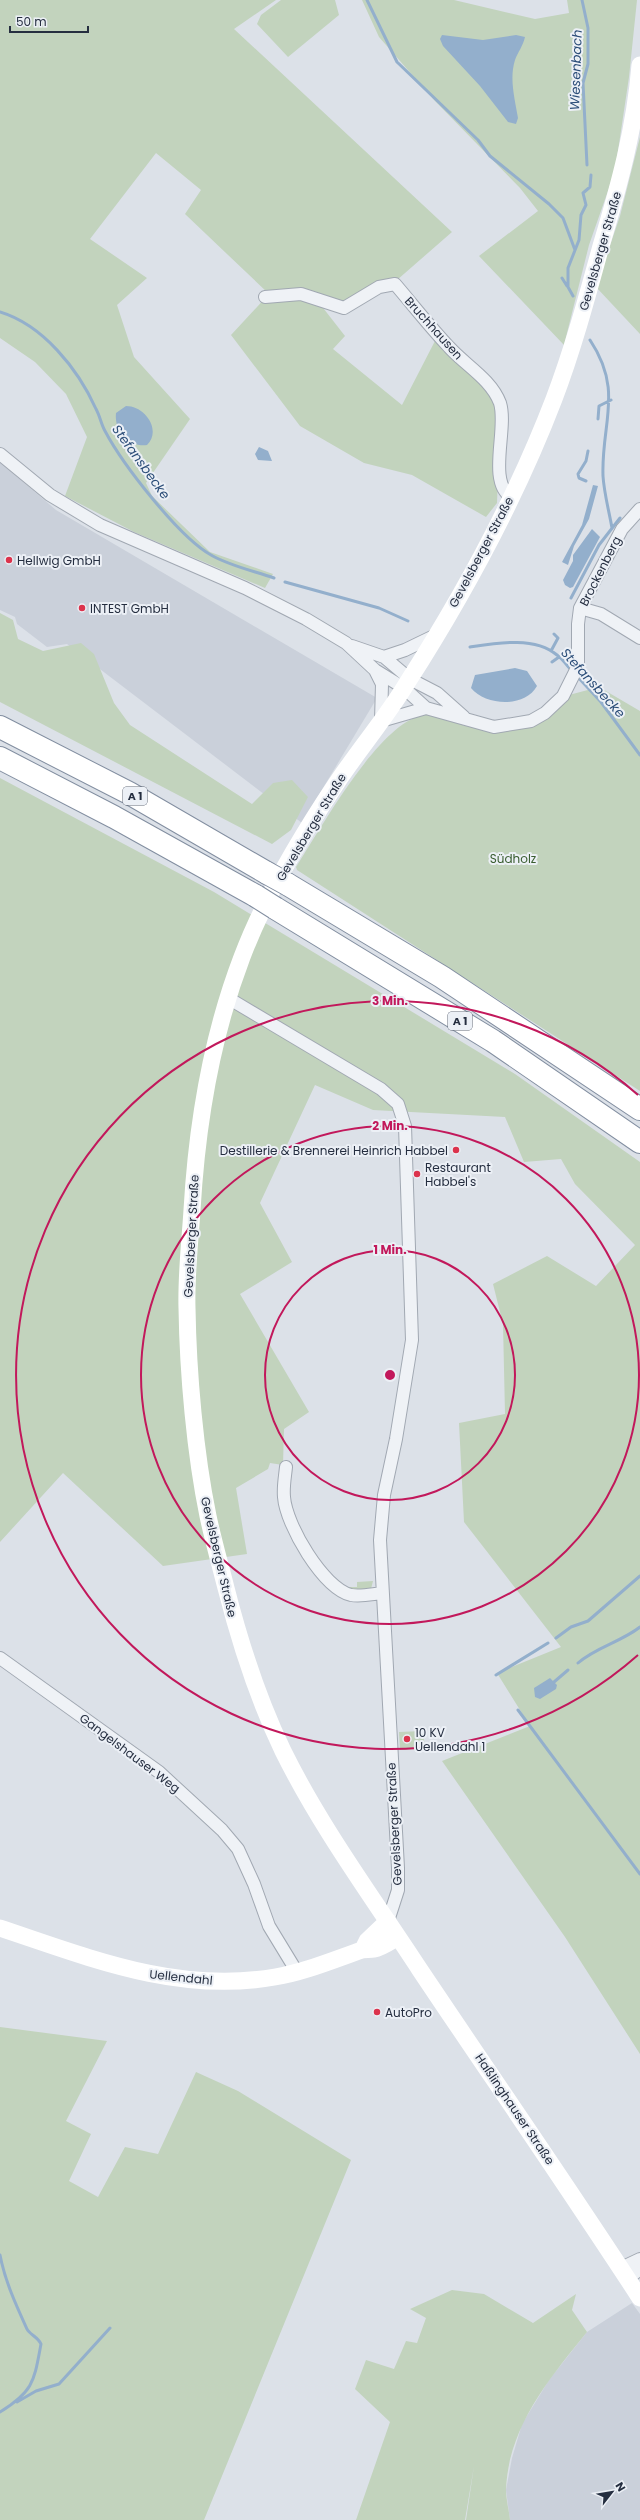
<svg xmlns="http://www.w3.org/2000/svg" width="640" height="2520" font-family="Poppins,sans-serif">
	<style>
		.built { fill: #cad0da }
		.green { fill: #c2d3bd }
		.water { fill: #93afcc }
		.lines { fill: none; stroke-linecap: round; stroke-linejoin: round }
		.stream { stroke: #93afcc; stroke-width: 3 }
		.street-casing { stroke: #a1a8b2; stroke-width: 14 }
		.highway-casing { stroke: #828ea0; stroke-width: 24 }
		.street { stroke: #eff2f6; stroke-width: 12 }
		.secondary { stroke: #fff; stroke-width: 17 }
		.highway { stroke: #fff; stroke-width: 22 }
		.highway-bridge-casing { stroke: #828ea0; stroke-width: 24; stroke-linecap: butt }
		.highway-bridge { stroke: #fff; stroke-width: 22 }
		.ring { fill: none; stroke: #c2185b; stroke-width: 2 }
		.poi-dot { fill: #dc334c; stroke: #ecf0f6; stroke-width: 1.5 }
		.labels { text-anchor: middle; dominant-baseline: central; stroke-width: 4; stroke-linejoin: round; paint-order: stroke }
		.shield { fill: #ecf0f6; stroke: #616877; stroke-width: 1 }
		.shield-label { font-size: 11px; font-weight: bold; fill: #252e40 }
		.street-label { font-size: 12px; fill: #252e40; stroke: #ecf0f6 }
		.poi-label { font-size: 12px; fill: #252e40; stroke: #ecf0f6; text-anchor: start }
		.park-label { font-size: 12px; fill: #395d30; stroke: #ecf0f6 }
		.water-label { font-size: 13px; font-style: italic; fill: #2b4d78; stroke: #ecf0f6 }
		.centre { fill: #c2185b; stroke: #ecf0f6; stroke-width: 2 }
		.ring-label { font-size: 12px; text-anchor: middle; font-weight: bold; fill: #c2185b; stroke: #ecf0f6; stroke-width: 4; stroke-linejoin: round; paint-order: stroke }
	</style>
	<rect width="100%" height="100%" fill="#dce1e8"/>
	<path class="built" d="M0,462L56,510L377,698L302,823L67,644L47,647L17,624L15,617L0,610Z
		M632,2303L640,2314V2520H510L506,2490L512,2458L522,2424L549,2380L587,2332Z"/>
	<path class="green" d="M0,0H276L234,29L452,232L397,280L341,304H320L345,336L333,349L402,405L436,339L495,398L500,425L497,503L486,517L412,475L364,463L300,426L231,335L269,294L185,214L201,190L156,153L90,239L147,278L117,305L134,357L190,419L146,483L152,496L210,552L273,574L265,588L134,532L65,496L87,437L66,394L35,362L0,338Z
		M281,0H335L339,15L288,57L257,24L261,15Z
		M362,0H454L535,19L569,13L567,0H637L629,77L615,171L589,245L564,345L479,256L538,211L520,188L435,101L379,37Z
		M640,137V334L596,287L620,216Z
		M0,613L13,620L18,639L43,651L81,643L94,654L114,703L130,725L252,804L273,783L292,780L308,797L291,830L272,844L0,702Z
		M599,687L640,711V1091L297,870L296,867C320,830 381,719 425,715C439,714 453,722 466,726C476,728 486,730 496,732L569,695Z
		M0,778L214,892L515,1074L640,1162V2054L565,1937L442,1761L530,1726L497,1673L561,1647L464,1522L459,1423L505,1414L503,1324L493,1284L547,1256L596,1286L635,1245L575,1184L561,1159L524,1162L505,1117L373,1110L315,1085L260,1203L292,1262L240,1294L309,1412L284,1429L283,1465L270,1463L268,1469L236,1488L247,1554L163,1566L63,1473L0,1542Z
		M373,1581L371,1589L364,1593L341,1587H357V1582Z
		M423,1731L425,1749L400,1750L399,1732Z
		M0,2027L107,2041L66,2121L91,2134L69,2181L98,2197L125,2147L158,2154L196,2072L238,2091L351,2160L204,2520H0Z
		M452,2290L484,2294L533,2323L576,2294L572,2310L587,2332C550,2378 508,2427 506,2490C506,2499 509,2510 510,2520H466L474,2466L465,2520H356L390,2422L355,2389L366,2360L394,2369L406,2341L417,2343L426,2318L410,2309Z"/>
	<path class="water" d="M442,35L483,40L516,35L525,37C523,46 518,52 515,60C509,79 515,99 518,118L516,124L508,122L480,86L443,46L440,39Z
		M126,406C145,406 162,430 147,445C129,447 114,432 116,413Z
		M259,447L268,451L272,461L258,460L255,454Z
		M593,485L598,486L589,519L574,546L568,565L562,562L582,525Z
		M592,529L600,537L573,587L570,588L565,585L563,580L573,561V555Z
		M515,668L527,671L537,686C525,708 486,706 471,688L475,675Z
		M550,1678L557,1685L556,1689L540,1699L535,1697L534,1688Z"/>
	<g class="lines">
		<path class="stream" d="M367,0L397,62L478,140L490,156L549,204L563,218L575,250
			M582,0L588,28V64L583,83L587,165
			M562,278L567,286
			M573,296L568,287V268L579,240L581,215L586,205L583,193L590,187L591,175
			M0,312C43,325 78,369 96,409C100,416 101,424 105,431C123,465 179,537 211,555C230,566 254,571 274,578
			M590,340C624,391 601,423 603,476C604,493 609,511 612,528
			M598,419L599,406L611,400
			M586,481L579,478L578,474L586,461L588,451
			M285,582L379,608L408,621
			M571,598L599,545L620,518
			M470,647C496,643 535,636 557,655C563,659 567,666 572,671
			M551,651L558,638L554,634
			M552,662L559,657
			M576,675L601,702L640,755
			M556,1638L571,1627L588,1621L640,1576
			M578,1663C596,1647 621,1642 640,1627
			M496,1675L548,1643
			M554,1682L568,1670
			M518,1710L640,1874
			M0,2255C5,2281 16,2305 27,2329C29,2334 38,2337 41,2344C34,2381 34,2391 0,2412
			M17,2402L36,2391L59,2384L110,2328"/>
		<defs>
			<path id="street" d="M265,297L301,294L344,308L379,287L395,284C413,305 430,327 449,347C465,365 491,379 500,403C508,429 487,481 511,497
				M0,454L50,495L100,525L245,588L306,619L346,643L375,670L404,688L426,708L494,727L531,721L545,713L563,696L578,666V624L580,608L622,529L640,509
				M580,608L601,614L640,638
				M352,646L384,657L410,679L437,693L464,717
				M384,657L405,650L436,635
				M375,670L382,684L381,721L426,708
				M228,998L381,1089L398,1104L405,1126L412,1340L396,1439L384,1495L380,1540L398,1868V1890L388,1921
				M286,1467C285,1477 283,1487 284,1497C286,1525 323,1588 351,1595C361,1597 372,1594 382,1593
				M0,1658L159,1772L222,1830L238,1849L254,1884L269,1926L297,1972
				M621,2268L640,2259
				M628,2279L640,2269"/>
			<path id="highway" d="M0,727L129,793L267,873
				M0,758L114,817L256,896
				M287,884L442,977L640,1109
				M275,908L493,1041L640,1142"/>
		</defs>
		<use href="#street" class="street-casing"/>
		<use href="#highway" class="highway-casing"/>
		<use href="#street" class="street"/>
		<path class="secondary" d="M640,65C635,128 619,186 601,246C587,297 573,349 554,399C516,498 464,594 407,683C386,718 359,749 336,784C300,838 265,896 242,957C211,1038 197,1123 192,1210C190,1242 186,1275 187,1308C188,1373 195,1453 208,1516C213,1540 220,1564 226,1588C240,1643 258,1699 283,1751C321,1828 373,1898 420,1970C493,2079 568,2187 640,2298
			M0,1928C90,1958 178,1994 275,1977C305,1972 333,1960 362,1950C366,1949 370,1950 374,1949C382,1948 391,1941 398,1937
			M363,1949L367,1941L388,1921"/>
		<use href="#highway" class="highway"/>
		<defs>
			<path id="highway-bridge" d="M267,873L287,884
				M256,896L275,908"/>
		</defs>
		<use href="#highway-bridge" class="highway-bridge-casing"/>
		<use href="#highway-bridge" class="highway-bridge"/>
	</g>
	<g class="ring">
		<circle cx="390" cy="1375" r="125"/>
		<circle cx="390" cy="1375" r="249"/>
		<path d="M638 1655A374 374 0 1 1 638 1095"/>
	</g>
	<g class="poi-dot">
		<circle cx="9" cy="560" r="4"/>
		<circle cx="82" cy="608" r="4"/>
		<circle cx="456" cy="1150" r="4"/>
		<circle cx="417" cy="1174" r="4"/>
		<circle cx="407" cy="1739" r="4"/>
		<circle cx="377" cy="2012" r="4"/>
	</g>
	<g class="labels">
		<g class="shield">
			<rect x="123" y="787" width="24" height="18" rx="3"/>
			<rect x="448" y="1012" width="24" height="18" rx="3"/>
		</g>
		<g class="shield-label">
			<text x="135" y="796">A 1</text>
			<text x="460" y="1021">A 1</text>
		</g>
		<g class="street-label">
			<text transform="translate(600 251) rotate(-74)">Gevelsberger Straße</text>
			<text transform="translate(434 328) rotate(48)">Bruchhausen</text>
			<text transform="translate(481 552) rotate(-62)">Gevelsberger Straße</text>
			<text transform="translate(600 571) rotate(-63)">Brockenberg</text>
			<text transform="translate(311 827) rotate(-59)">Gevelsberger Straße</text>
			<text transform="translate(191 1236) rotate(-87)">Gevelsberger Straße</text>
			<text transform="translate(219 1557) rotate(77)">Gevelsberger Straße</text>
			<text transform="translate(130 1753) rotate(37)">Gangelshauser Weg</text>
			<text transform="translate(394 1824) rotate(-93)">Gevelsberger Straße</text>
			<text transform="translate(181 1977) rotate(6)">Uellendahl</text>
			<text transform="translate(515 2109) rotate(56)">Haßlinghauser Straße</text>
		</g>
		<g class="poi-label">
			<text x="17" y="560">Hellwig GmbH</text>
			<text x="90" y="608">INTEST GmbH</text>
			<text x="448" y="1150" text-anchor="end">Destillerie &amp; Brennerei Heinrich Habbel</text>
			<text x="425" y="1167">Restaurant<tspan x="425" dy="14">Habbel's</tspan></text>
			<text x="415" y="1732">10 KV<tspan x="415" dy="14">Uellendahl 1</tspan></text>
			<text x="385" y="2012">AutoPro</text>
		</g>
		<g class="park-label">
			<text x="513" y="858">Südholz</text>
		</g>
		<g class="water-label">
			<text transform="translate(576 70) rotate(-88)">Wiesenbach</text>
			<text transform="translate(141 462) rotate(54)">Stefansbecke</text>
			<text transform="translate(593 683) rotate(48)">Stefansbecke</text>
		</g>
	</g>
	<circle cx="390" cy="1375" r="6" class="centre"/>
	<g class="ring-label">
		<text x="390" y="1005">3 Min.</text>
		<text x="390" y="1130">2 Min.</text>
		<text x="390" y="1254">1 Min.</text>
	</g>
	<g transform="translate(612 2492) rotate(59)" stroke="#ecf0f6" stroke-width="3" paint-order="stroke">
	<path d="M0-3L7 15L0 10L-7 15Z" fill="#252e40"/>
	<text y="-6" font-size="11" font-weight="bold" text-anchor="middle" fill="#252e40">N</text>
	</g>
	<path d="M10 26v6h78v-6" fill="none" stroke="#252e40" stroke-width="2"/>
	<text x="16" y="26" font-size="12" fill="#252e40" stroke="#ecf0f6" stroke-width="3" paint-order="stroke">50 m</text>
</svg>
